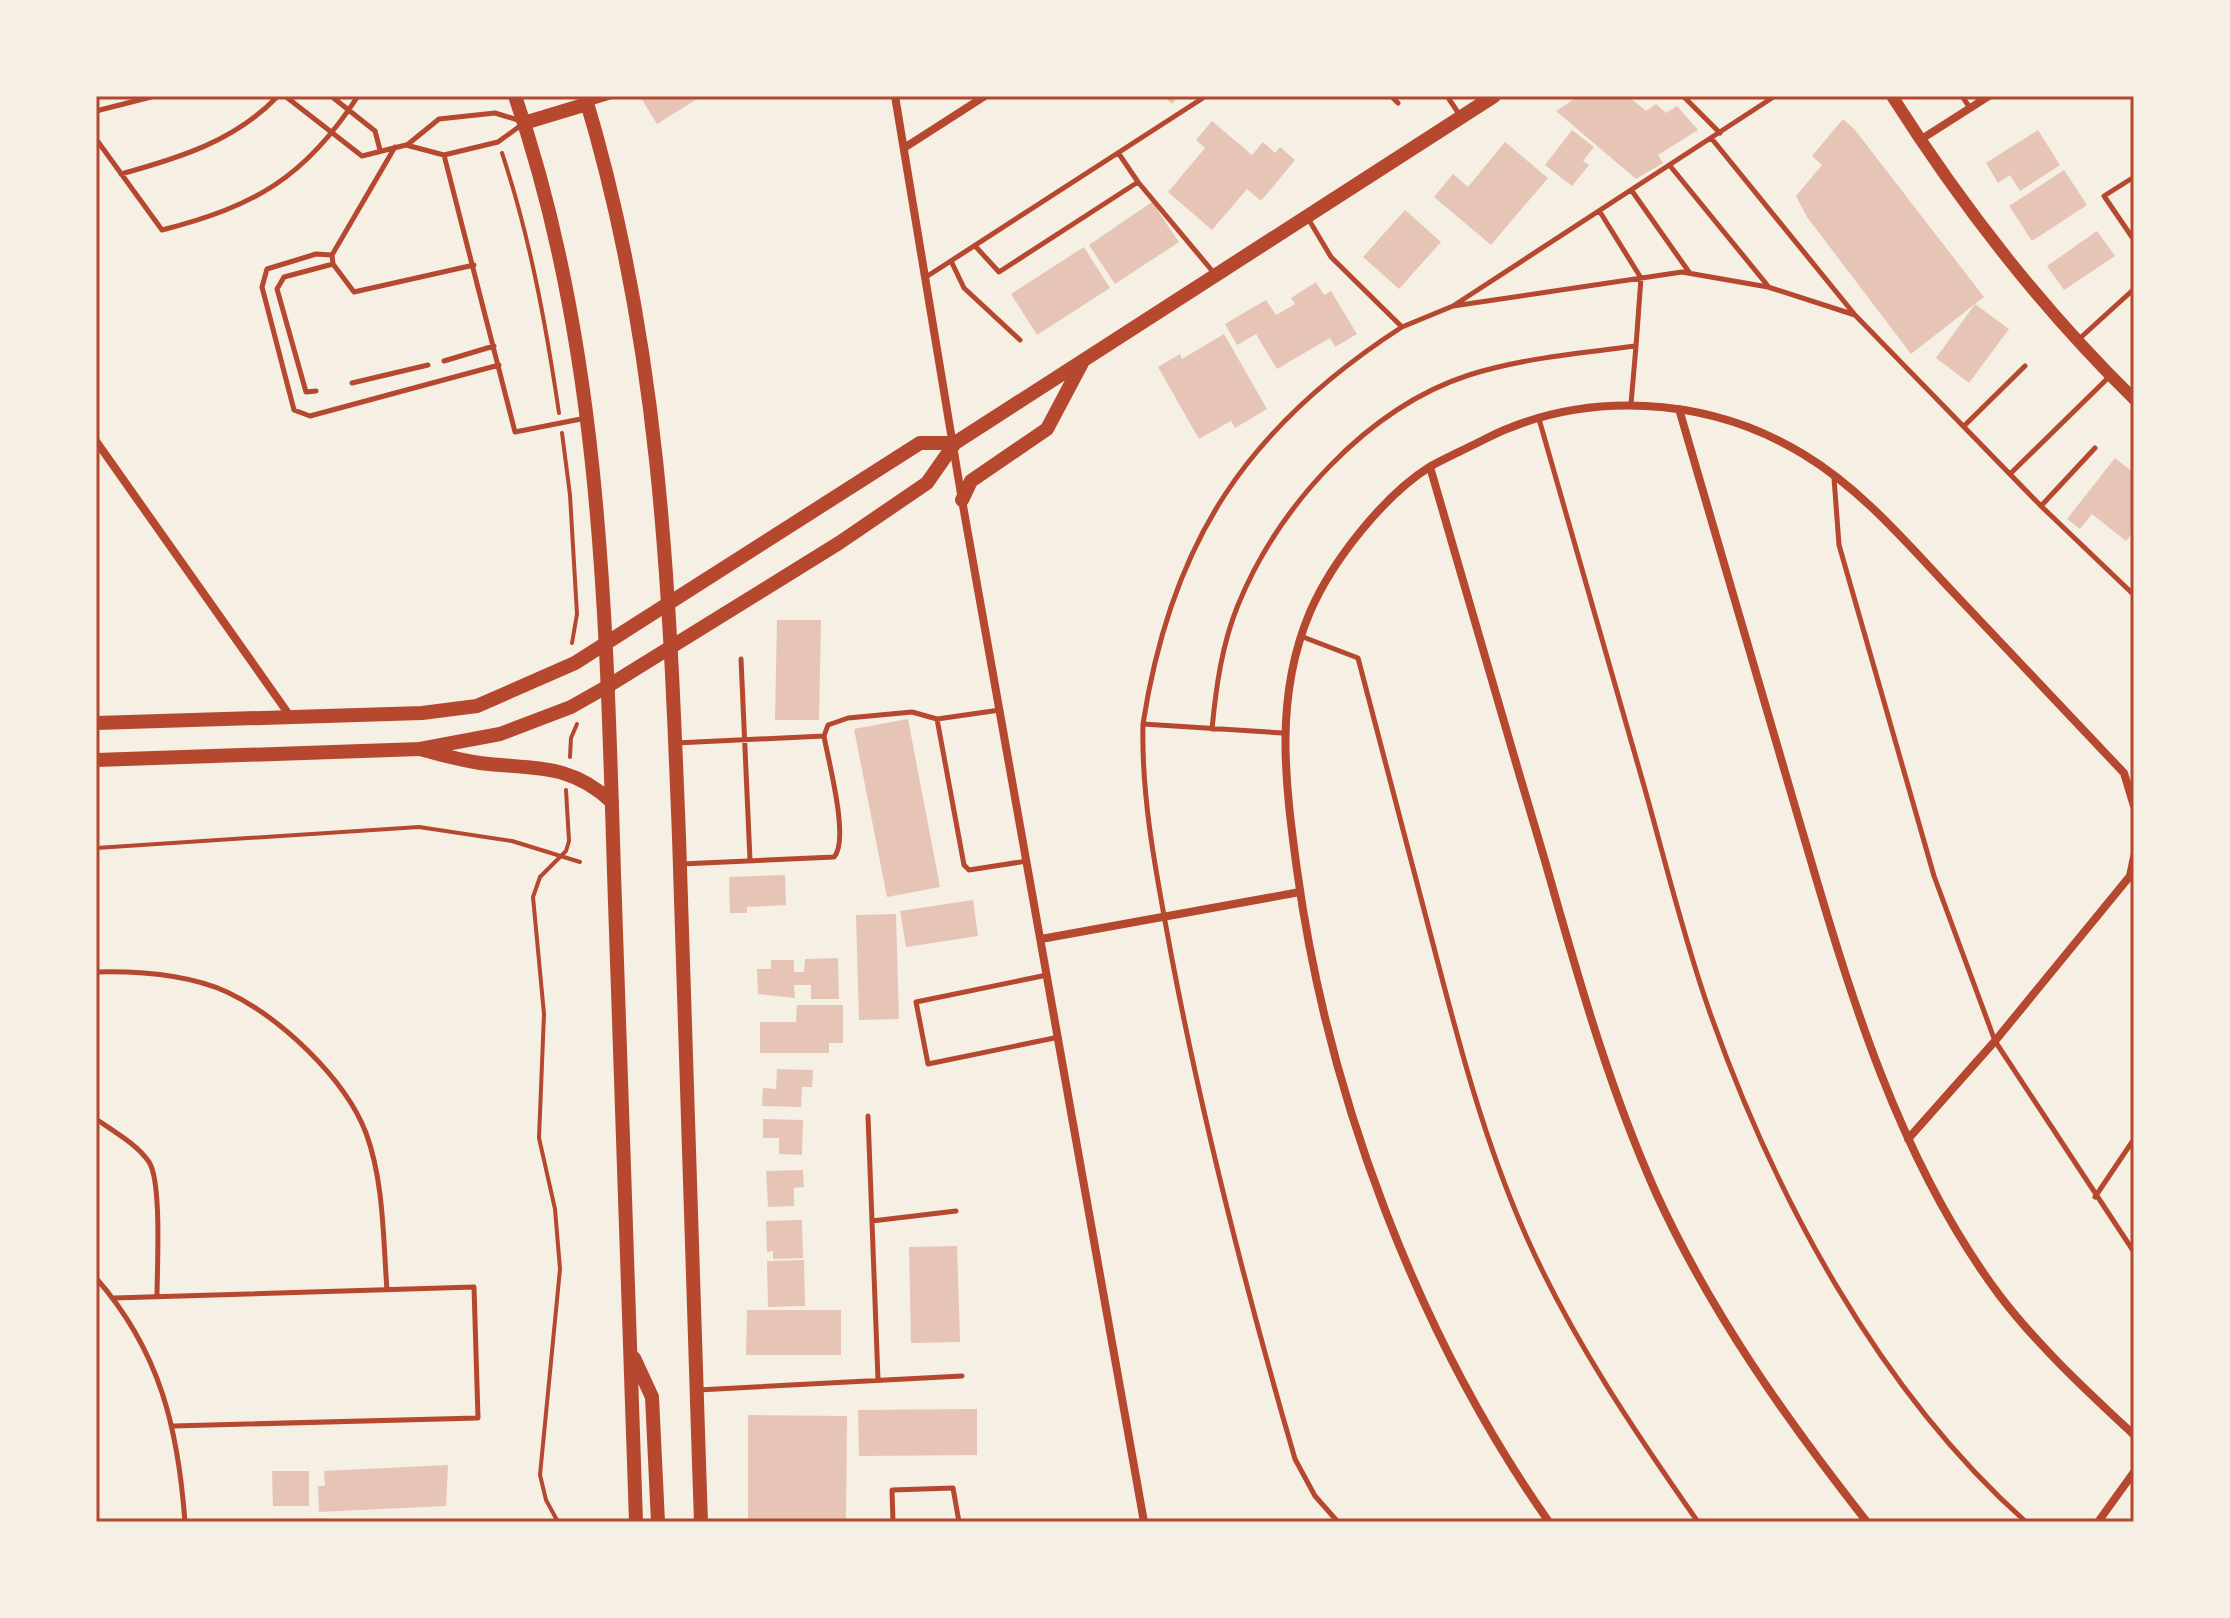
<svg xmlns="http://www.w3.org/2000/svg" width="2230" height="1618" font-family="'PT Sans',sans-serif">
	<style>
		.building { fill: #e6c5b7 }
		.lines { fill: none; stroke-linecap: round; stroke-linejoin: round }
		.path { stroke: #b5482f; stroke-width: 4 }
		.service { stroke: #b5482f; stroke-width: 5 }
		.minor { stroke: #b5482f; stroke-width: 8 }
		.tertiary { stroke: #b5482f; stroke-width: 12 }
		.secondary { stroke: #b5482f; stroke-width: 14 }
		.primary { stroke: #b5482f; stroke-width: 14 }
		.neatline { fill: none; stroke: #b5482f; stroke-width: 3 }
	</style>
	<rect width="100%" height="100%" fill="#f6efe4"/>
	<path class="building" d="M645,96H702L657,124L641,98Z
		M1163,96H1179L1172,104Z
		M1579,96H1628L1646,111L1656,104L1666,113L1677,106L1698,130L1658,155L1663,163L1636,179L1556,111Z
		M1843,119L1855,130L1984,297L1911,354L1807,217L1796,196L1822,165L1812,156Z
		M1212,121L1252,155L1263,142L1275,153L1280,147L1295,160L1261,201L1247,189L1212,230L1168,192L1205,148L1196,140Z
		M1572,130L1594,147L1583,161L1589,165L1572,186L1545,165Z
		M2038,130L2060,165L2020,191L2010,175L1998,183L1986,163Z
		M1505,142L1548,178L1491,245L1434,197L1453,174L1468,187Z
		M2064,170L2087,205L2032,241L2009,206Z
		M1152,202L1179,242L1115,284L1089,245Z
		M1405,210L1441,242L1399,289L1363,257Z
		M2097,231L2115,256L2064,290L2047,266Z
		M1084,247L1110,288L1037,335L1011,294Z
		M1316,282L1324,295L1331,291L1357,334L1335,347L1330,338L1277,369L1256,334L1237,345L1225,324L1266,300L1276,315L1295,304L1291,298Z
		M1975,304L2009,329L1969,383L1936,358Z
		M1224,334L1267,409L1235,428L1231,421L1199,439L1158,367L1180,354L1182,359Z
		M2115,458L2134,473V531L2126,541L2092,514L2080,529L2067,519Z
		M777,620H821L819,720H775Z
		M908,719L940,887L887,897L854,729Z
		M785,875L786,905L747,907V913H730L729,877Z
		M973,900L978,936L906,947L900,911Z
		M896,914L899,1019L859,1020L856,915Z
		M838,958L839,999H811V985H794L795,998L758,994L757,969H771V960H794V972H804L805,959Z
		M797,1005H843V1043H829V1053H760V1022H796Z
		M777,1069L813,1070L812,1087H802L801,1107L762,1106L763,1088L776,1089Z
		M763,1119L803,1120L802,1155L779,1154V1138H763Z
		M803,1170L804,1187L794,1188V1206L768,1207L766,1171Z
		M802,1220L803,1258L773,1259V1251L767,1252L766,1221Z
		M957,1246L960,1342L911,1343L909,1247Z
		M804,1260L805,1306L768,1307L767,1261Z
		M747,1310H841V1355H746Z
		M977,1409V1455L859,1456L858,1410Z
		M748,1415L847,1416L846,1522H748Z
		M448,1465L446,1506L319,1512L318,1486H325L324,1471Z
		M272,1471H309V1506H273Z
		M326,1518V1522H274V1519Z"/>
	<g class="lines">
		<path class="path" d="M502,153C530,237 546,325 559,413
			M562,433L570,495L577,614L572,643
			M570,757L571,738L577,724
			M96,848L419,827L512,841L580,862
			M558,1522L546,1500L540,1475L560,1269L555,1209L539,1138L544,1014L533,897L540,877L566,851L569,841L566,790"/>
		<path class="service" d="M285,96L362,156L406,145L444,155L498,142L520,126
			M331,96L375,131L380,150
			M1391,96L1398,103
			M1447,96L1461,117
			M1683,96L1720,133
			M1962,96L1970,108
			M587,104L613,96
			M96,111L155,96
			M96,139L162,230C255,206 305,178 358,96
			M407,145L439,119L495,113L518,120
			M395,147L332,255L333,264L354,292L474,265
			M444,155L515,432L586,418
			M1671,167L1768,286
			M121,174C179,158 235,141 278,96
			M2134,177L2104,196L2134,240
			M1138,182L1214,273
			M1632,191L1689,272
			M1600,212L1641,278L1636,346
			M1309,220L1331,257L1402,327L1453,306L1775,96
			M976,247L999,272L1138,182L1119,154
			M332,255L316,254L267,269L262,287L294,410L310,416L499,365
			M952,263L964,288L1020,340
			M926,277L1206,96
			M1453,306L1682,272L1768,287L1855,315L1712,139
			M1855,315L2041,506L2134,595
			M2078,340L2134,289
			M444,361L494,346
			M352,383L428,365
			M316,391L306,392L277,289L284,277L333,264
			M1539,419C1574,541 1609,663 1644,786C1665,860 1683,936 1709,1010C1774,1195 1878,1390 2026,1522
			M1965,425L2025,366
			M2011,473L2110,376
			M1834,478L1839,545L1934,876L1995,1041L2134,1252
			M2041,506L2095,448
			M1303,637L1358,658C1383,753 1408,849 1433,944C1459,1044 1485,1144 1527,1238C1572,1339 1635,1432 1698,1522
			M741,659L750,860
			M937,719L964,865L969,870L1027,861
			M1143,724C1141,802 1158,882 1172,959C1204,1127 1247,1294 1295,1459L1315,1496L1338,1522
			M1212,729C1216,687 1222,644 1238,605C1278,507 1367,408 1469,375C1523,358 1581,353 1636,346L1631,404
			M1283,733L1143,724C1171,542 1247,427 1402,327
			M824,736L828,725L848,718L912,712L937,719L1000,710
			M676,743L824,736C828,760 850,840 834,857L681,864
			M96,972C140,971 187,974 227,992C280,1017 345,1078 366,1133C384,1182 383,1238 387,1290
			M1047,975L916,1002L928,1064L1059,1037
			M868,1116L878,1380
			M96,1119C113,1131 137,1144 149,1162C162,1182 157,1269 157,1297
			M2095,1197L2134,1139
			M872,1221L956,1211
			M96,1278C160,1351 178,1428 185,1522
			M114,1298L474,1287L478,1418L173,1426
			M698,1390L962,1376
			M893,1522L892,1490L953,1488L959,1522"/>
		<path class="minor" d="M895,96L962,500L1144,1522
			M1920,140L1989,96
			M904,148L985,96
			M1679,409C1717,540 1756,672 1794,803C1844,973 1892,1152 2000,1296C2039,1347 2087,1391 2134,1435
			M96,441L290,716
			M1430,467C1468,599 1506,730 1545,861C1577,973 1608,1086 1656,1193C1711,1313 1786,1419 1867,1522
			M1041,939L1300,892
			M1908,1139L1995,1041L2130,876L2134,857
			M1549,1522C1417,1334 1328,1096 1297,870C1285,781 1274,697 1310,612C1332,561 1384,495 1431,466C1449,456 1468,448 1485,439C1584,389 1708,396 1803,454C1860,488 1906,542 1951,590C2009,651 2066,712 2124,773L2134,806
			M2098,1522L2134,1472"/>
		<path class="tertiary" d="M1892,96C1962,206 2041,308 2134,399"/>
		<path class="secondary" d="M962,500L971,481L1047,429L1082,363
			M96,723L422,713L477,706L575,663L920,443H955
			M96,760L420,749L500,734L571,707L608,686L839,543L927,483L955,443L1494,96"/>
		<path class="primary" d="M515,96C601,345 606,613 614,873C621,1089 629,1306 636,1522
			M585,96C660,344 669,581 679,837C688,1066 693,1294 701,1522
			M524,123L587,104
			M420,749C443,755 465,762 489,764C540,769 572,765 612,802
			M634,1358L652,1397L658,1522"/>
	</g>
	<rect width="2230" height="1618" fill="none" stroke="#f6efe4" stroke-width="196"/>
	<rect x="98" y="98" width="2034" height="1422" class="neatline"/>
</svg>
